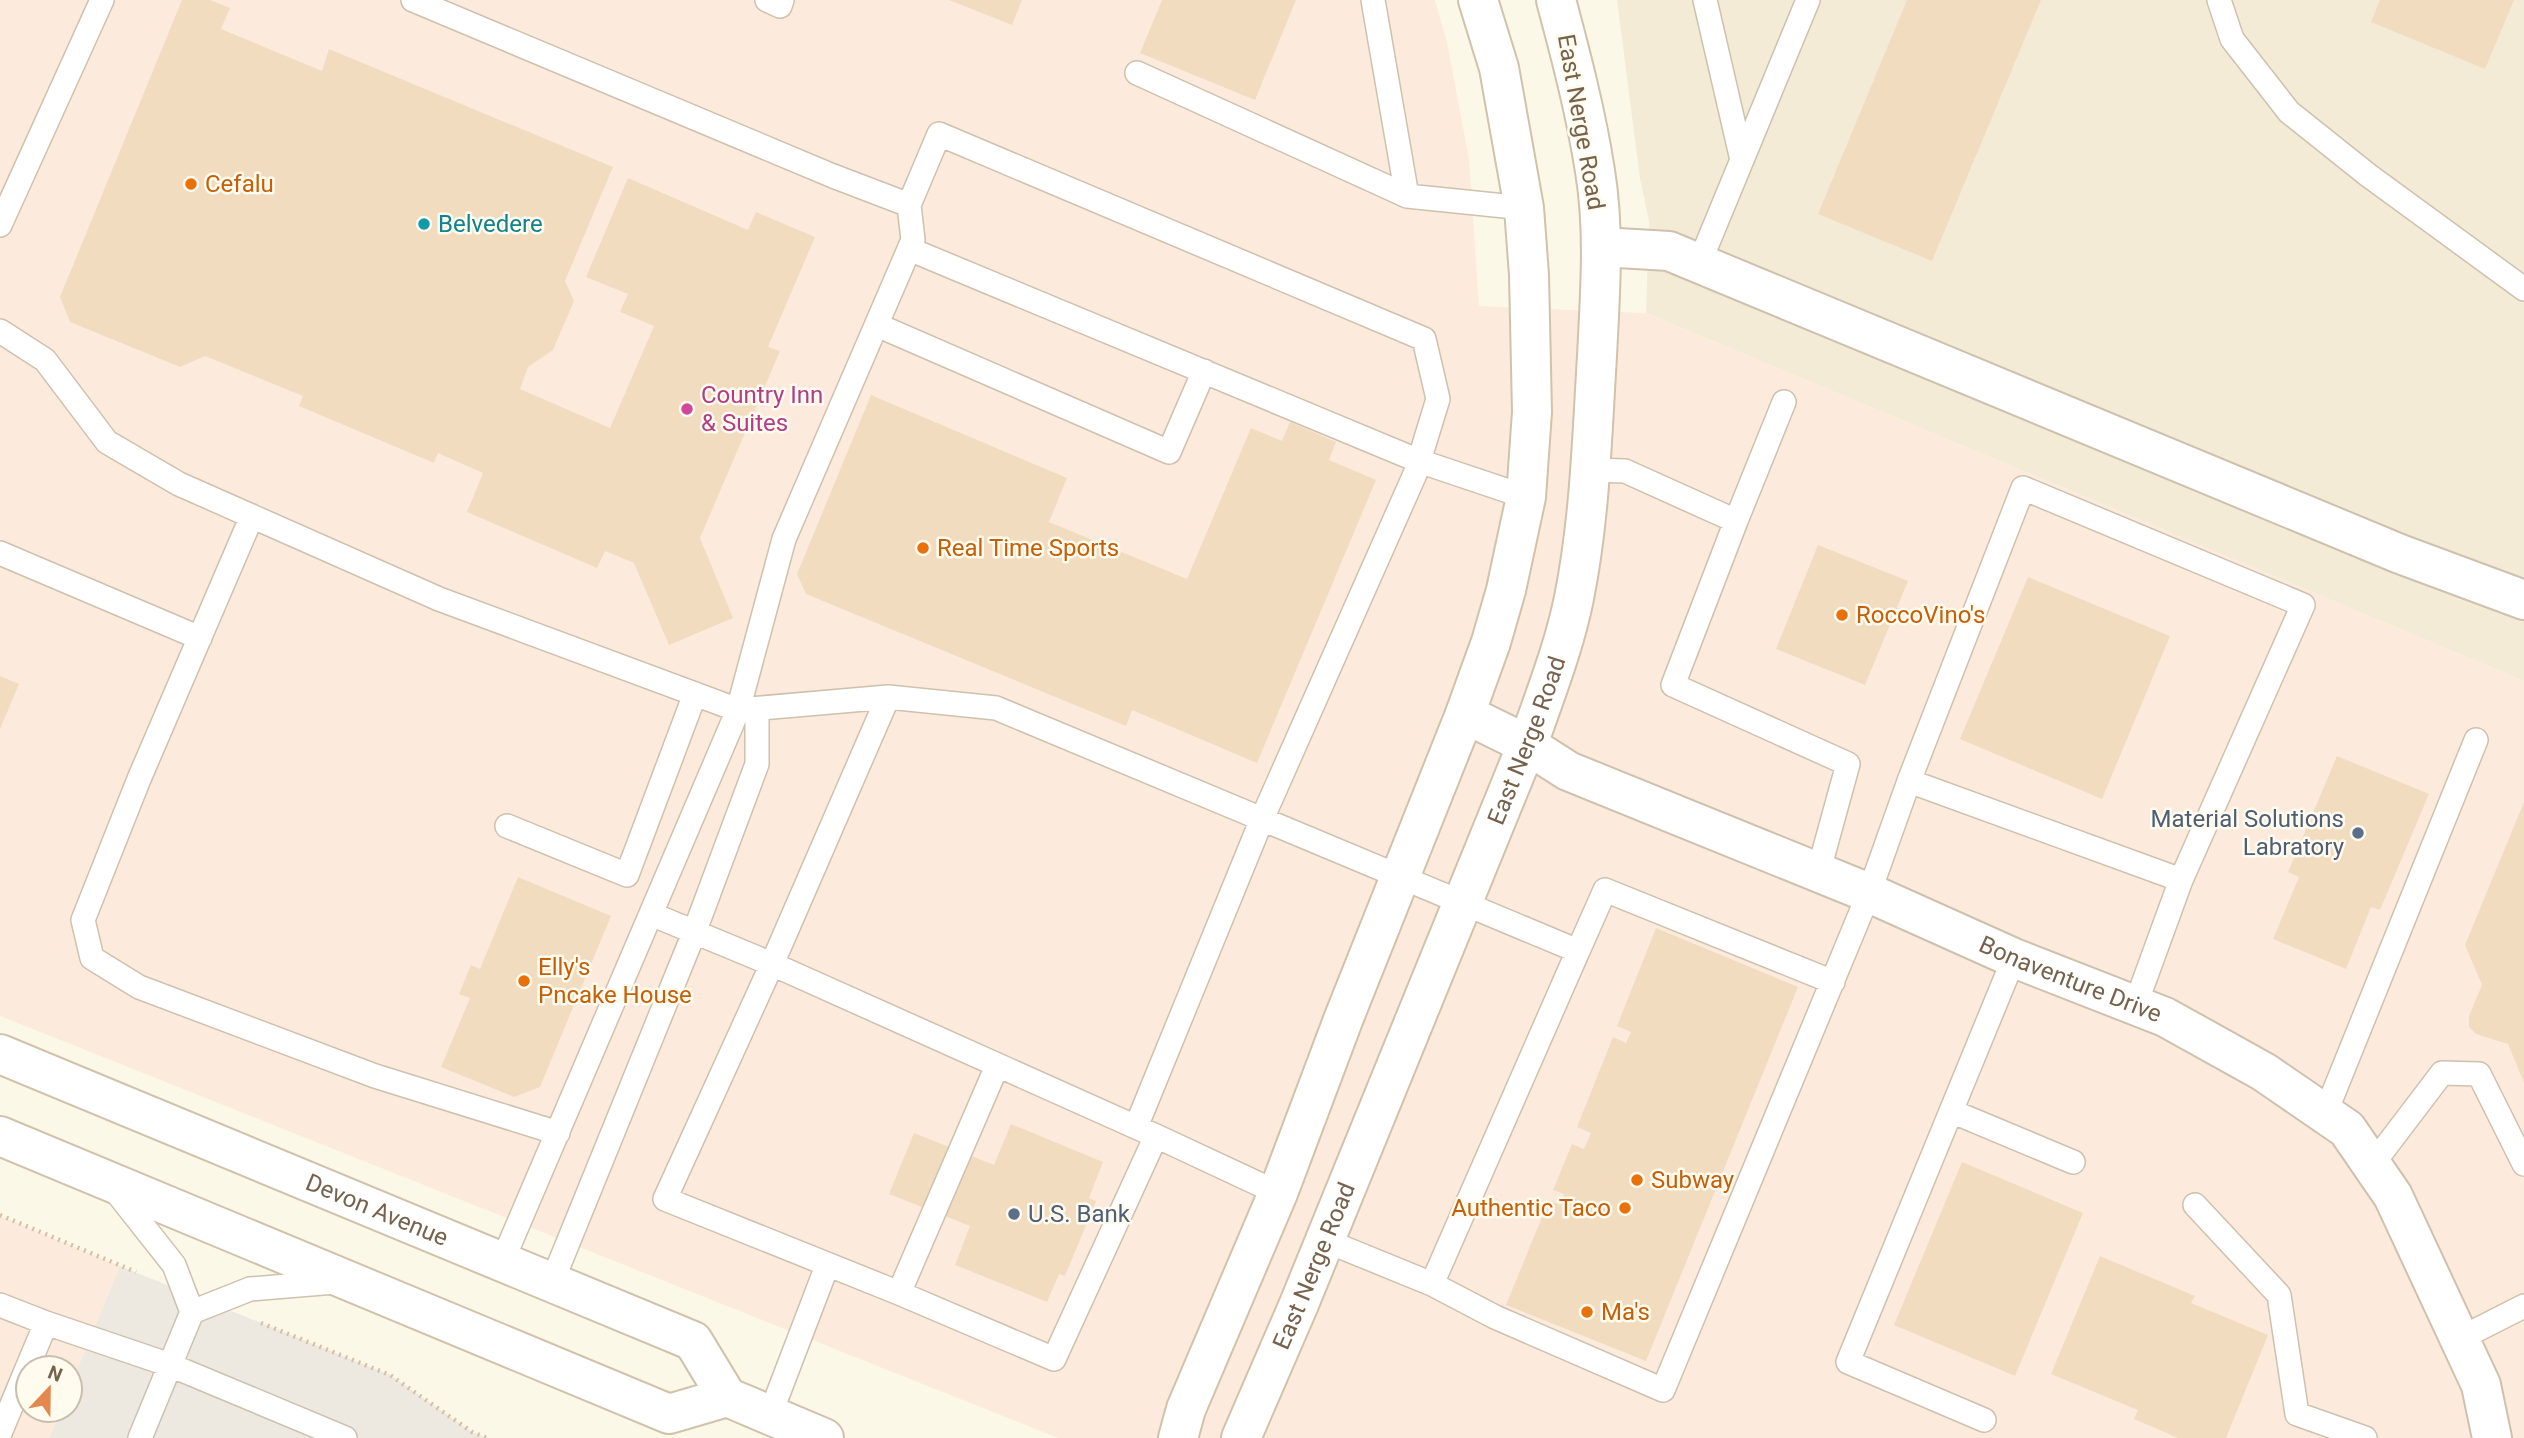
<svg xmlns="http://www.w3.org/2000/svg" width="2524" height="1438" font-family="Roboto,sans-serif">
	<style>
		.residential { fill: #f4ebd7 }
		.commercial { fill: #fcebdc }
		.industrial { fill: #ede9e1 }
		.building { fill: #f1dcc0 }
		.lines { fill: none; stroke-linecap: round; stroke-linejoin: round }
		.lane-casing { stroke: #cec1ae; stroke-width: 26 }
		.street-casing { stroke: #cec1ae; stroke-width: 42 }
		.secondary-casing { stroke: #d1c2ab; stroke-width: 42 }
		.path { stroke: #d6bfa3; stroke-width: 4.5; stroke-dasharray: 2 5; stroke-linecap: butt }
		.lane { stroke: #fff; stroke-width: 23 }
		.street { stroke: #fff; stroke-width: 38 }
		.secondary { stroke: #fff; stroke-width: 38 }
		.food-dot { fill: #e8710a; stroke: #fffbef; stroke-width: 2.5 }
		.culture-dot { fill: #0f9aa8; stroke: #fffbef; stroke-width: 2.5 }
		.hotel-dot { fill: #d1479c; stroke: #fffbef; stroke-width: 2.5 }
		.service-dot { fill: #5c6f8a; stroke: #fffbef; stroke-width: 2.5 }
		.labels { text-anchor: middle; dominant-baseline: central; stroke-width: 5; stroke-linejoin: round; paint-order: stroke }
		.street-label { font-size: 24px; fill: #76624c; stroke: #fffbef }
		.food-label { font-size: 24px; fill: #c56008; stroke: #fffbef; text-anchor: start }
		.culture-label { font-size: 24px; fill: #0d838f; stroke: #fffbef; text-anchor: start }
		.hotel-label { font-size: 24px; fill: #b23c85; stroke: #fffbef; text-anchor: start }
		.service-label { font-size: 24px; fill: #4e5e75; stroke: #fffbef; text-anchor: end }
	</style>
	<rect width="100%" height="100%" fill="#fcf8e8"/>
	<path class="residential" d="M1617,0H2524V681L1646,313L1649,221L1640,179Z"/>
	<path class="commercial" d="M0,0H1435L1447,42L1469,159L1479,306L1646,313L2524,681V1438H1058L0,1016Z
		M0,1216L120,1266L70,1387V1368H28V1410H61L49,1438H0Z"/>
	<path class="industrial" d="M120,1266L390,1375L472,1432L487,1438H49L61,1410H70V1387Z"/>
	<path class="building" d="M182,0H210L230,8L221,29L322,71L329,49L613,167L565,281L574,301L553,350L528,367L520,389L610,428L654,326L620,312L628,294L586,277L628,178L748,230L756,212L815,237L768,347L780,351L700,538L733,618L669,645L634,563L605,551L597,568L467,512L483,473L438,453L434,463L299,406L303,396L205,356L180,367L70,322L60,297Z
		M949,0H1022L1012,25Z
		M1162,0H1296L1255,100L1140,53Z
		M1907,0H2041L1932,261L1818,214Z
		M2380,0H2514L2485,69L2371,22Z
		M871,395L1067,478L1049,522L1187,579L1251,428L1282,441L1290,422L1336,442L1329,460L1376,480L1257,763L1132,710L1126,726L806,594L797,574Z
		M1818,545L1908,581L1865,685L1776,649Z
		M2028,577L2170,636L2102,799L1960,739Z
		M0,676L19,684L0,729Z
		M2337,756L2429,794L2380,910L2371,907L2346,969L2273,939L2299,877L2288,872Z
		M2524,802V1083L2508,1044L2476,1034L2469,1027V1016L2482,985L2465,945Z
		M518,877L611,916L540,1087L514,1097L441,1067L470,998L459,994L471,965L480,969Z
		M1656,928L1798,987L1646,1361L1506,1305L1549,1200L1560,1205L1564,1194L1553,1190L1572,1144L1584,1149L1591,1133L1577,1127L1613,1037L1626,1043L1631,1032L1617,1026Z
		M1011,1124L1103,1162L1089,1198L1096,1201L1065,1276L1059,1274L1047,1302L955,1265L970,1226L889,1194L914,1133L994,1165Z
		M1962,1162L2083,1213L2015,1376L1894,1325Z
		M2100,1256L2195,1296L2191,1303L2268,1335L2226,1438H2178L2134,1419L2138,1410L2051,1374Z"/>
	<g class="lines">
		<defs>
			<path id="lane" d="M413,0L833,176L909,205L913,240L784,539L738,710L502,1262
				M767,0L780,6L782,0
				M1373,0L1407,196L1524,208
				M1705,0L1742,160
				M2219,0L2232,39L2289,112L2368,175L2524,289
				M1137,73L1407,196
				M909,205L939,134L1424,339L1438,399L1415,474L1262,819L1136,1127
				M0,225L102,0
				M909,249L1419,461L1526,497
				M1699,264L1808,0
				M877,325L1169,452L1204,371
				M0,331L45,360L107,442L179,484L439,599L738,710L888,697L996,708L1578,951L1432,1284
				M1591,470L1625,471L1736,521L1673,685L1848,764L1818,873
				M252,516L139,779L83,920L92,958L139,987L375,1076L558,1133
				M1736,521L1784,402
				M0,553L200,638
				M888,697L772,964L665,1199L899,1293L1054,1359L1156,1136
				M1909,781L2023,488L2303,605L2181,880
				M507,826L627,875L695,694
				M651,914L772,964L1156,1136L1278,1193
				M1578,951L1605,890L1833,982
				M1951,1111L2073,1162
				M2325,1114L2476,740
				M2372,1165L2442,1073L2479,1074L2524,1164
				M114,1189L174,1265L192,1312
				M2195,1205L2279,1295L2297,1414L2365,1438
				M1324,1240L1432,1284L1495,1317L1663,1390L1869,893L1909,781L2181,880L2135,1006
				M552,1282L694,933L757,764V709
				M899,1293L997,1066
				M0,1305L46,1323
				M2459,1339L2524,1306
				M770,1415L827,1266
				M1984,1420L1848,1362L2014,958
				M0,1433L46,1323L170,1365L345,1438
				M140,1438L192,1312L250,1289L335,1282"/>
			<g id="street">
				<path d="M1601,247L1669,251L2400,554L2524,600"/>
				<path id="s1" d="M1465,714L1526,744L1568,771L1869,893L2014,958L2165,1017L2264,1072L2347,1129L2393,1196L2481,1385L2492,1438"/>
			</g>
			<g id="secondary">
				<path id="s2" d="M0,1054L693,1341L727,1397L824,1438"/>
				<path d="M0,1136L669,1414L727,1397"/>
				<path d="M1178,1438L1186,1409L1278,1193L1343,1020L1465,714L1491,642L1506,590L1526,497L1532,412L1529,275L1524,208L1499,68L1478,0"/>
				<path id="s3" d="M1241,1438L1299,1304L1533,730C1548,687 1565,643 1574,598C1590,518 1592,437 1597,356C1600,294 1605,231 1595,171C1586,113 1571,56 1556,0"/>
			</g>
		</defs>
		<use href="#lane" class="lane-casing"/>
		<use href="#street" class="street-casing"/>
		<use href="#secondary" class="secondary-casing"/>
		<path class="path" d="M0,1215L136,1272
			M261,1323L390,1375L472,1432L487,1438"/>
		<use href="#lane" class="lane"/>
		<use href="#street" class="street"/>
		<use href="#secondary" class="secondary"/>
	</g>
	<g class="food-dot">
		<circle cx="191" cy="184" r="7"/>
		<circle cx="923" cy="548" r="7"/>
		<circle cx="1842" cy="615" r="7"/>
		<circle cx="524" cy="981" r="7"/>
		<circle cx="1637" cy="1180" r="7"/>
		<circle cx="1625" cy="1208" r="7"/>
		<circle cx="1587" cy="1312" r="7"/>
	</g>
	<circle class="culture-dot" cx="424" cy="224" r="7"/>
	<circle class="hotel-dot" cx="687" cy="409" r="7"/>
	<g class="service-dot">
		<circle cx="2358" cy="833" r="7"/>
		<circle cx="1014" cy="1214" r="7"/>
	</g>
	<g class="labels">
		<g class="street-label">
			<text transform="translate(1581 122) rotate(80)">East Nerge Road</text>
			<text stroke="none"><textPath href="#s3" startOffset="754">East Nerge Road</textPath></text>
			<text stroke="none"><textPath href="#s1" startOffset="662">Bonaventure Drive</textPath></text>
			<text stroke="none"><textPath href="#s2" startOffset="408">Devon Avenue</textPath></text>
			<text stroke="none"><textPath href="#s3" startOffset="187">East Nerge Road</textPath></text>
		</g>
		<g class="food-label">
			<text x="205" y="184">Cefalu</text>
			<text x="937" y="548">Real Time Sports</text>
			<text x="1856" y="615">RoccoVino's</text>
			<text x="538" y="967">Elly's<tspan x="538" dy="28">Pncake House</tspan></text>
			<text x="1651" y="1180">Subway</text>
			<text x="1611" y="1208" text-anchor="end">Authentic Taco</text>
			<text x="1601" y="1312">Ma's</text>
		</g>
		<g class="culture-label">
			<text x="438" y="224">Belvedere</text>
		</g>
		<g class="hotel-label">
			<text x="701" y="395">Country Inn<tspan x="701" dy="28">&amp; Suites</tspan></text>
		</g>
		<g class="service-label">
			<text x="2344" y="819">Material Solutions<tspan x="2344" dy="28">Labratory</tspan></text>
			<text x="1028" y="1214" text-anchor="start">U.S. Bank</text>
		</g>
	</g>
	<g transform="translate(49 1389) rotate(22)"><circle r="33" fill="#fffbef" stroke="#c8beae" stroke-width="2"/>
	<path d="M0-5L12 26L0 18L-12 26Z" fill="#e38950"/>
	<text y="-10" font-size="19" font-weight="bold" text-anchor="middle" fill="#76624c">N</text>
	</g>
</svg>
